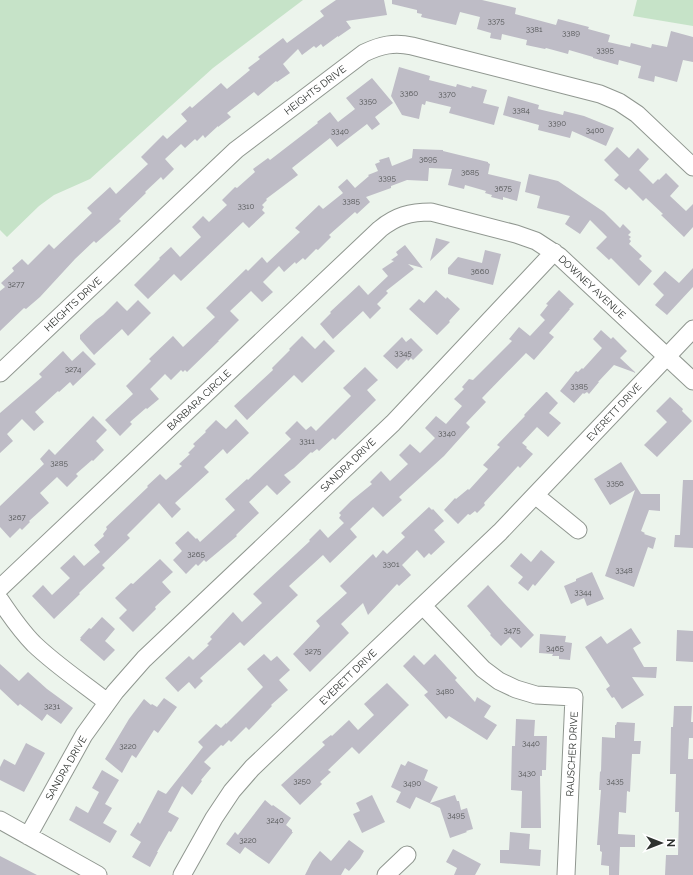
<svg xmlns="http://www.w3.org/2000/svg" width="693" height="875" font-family="Raleway,sans-serif">
<rect width="100%" height="100%" fill="#ecf4ec"/>
<!-- green -->
<path fill="#c6e3c8" d="M0,0H303L213,68L90,179L54,195L39,206L7,237L0,230Z
M637,0H693V26L633,16Z"/>
<!-- building -->
<path fill="#bebcc6" d="M336,0H384L387,15L346,21L351,28L338,37V36L323,47L321,44L316,48L314,46L302,55L298,49L283,64L290,73L277,82L276,81L258,96L254,92L227,113L231,117L218,127V126L205,138L203,135L197,141L195,139L185,148L181,144L165,159L174,169L163,180L161,177L145,192L146,193L119,219L121,221L96,243L94,241L75,259L40,297L26,309L24,308L0,331V291L5,287L1,283L14,271L12,268L22,259L28,265L49,244L54,249L92,213L87,208L110,187L116,194L148,164L141,157L163,135L167,139L187,121L181,114L190,106L192,108L221,83L227,89L250,70L248,68L260,59L258,57L283,38L287,43L324,16L320,11Z
M392,0H482L516,8L515,14L556,25L558,19L589,27L588,29L610,35L608,42L630,47L631,43L651,48L652,44L667,47L671,31L693,37V62L683,60L677,82L655,76L654,82L638,78L641,66L619,60L618,65L593,58V57L569,50L568,54L546,48L545,49L526,45L527,40L502,34L501,40L490,38L491,33L477,29L480,17L460,12L456,25L421,17L422,14L417,13V10L392,4Z
M399,67L430,76L429,80L456,87L457,84L471,88L472,86L487,90L483,103L499,107L494,125L449,113L451,107L426,101L425,105L422,104L419,119L402,115L391,96Z
M372,78L393,103L375,117L380,124L372,130L367,124L337,147L330,138L292,168L298,175L266,199L267,200L262,205L264,207L262,210L265,213L249,228L243,222L181,281L174,274L148,299L134,285L160,259L159,258L171,247L180,257L201,237L192,227L203,216L209,222L227,205L222,200L235,187L237,188L255,172L253,169L268,158L270,160L318,123L317,122L330,112L338,122L355,109L346,98Z
M508,96L539,105L538,109L563,115L564,111L584,116L614,128L606,146L572,131L570,138L538,130L539,125L503,115Z
M617,147L629,158L638,148L649,159L639,170L653,184L658,179L659,180L666,173L679,186L670,196L686,211L693,204V227L684,237L661,215L663,214L646,198L643,201L629,187L626,190L614,180L619,175L604,160Z
M413,149L443,150V151L488,162V163L490,164L488,174L521,182L517,201L503,197V200L491,197L492,195L485,193L486,191L465,185L464,189L448,185L452,169L429,168L428,181L407,180L391,186V188L366,197L370,202L357,214L355,212L329,235L331,237L318,250L316,249L305,260L303,258L296,264L295,262L284,272L279,266L263,282L273,292L262,302L251,291L230,311L239,320L218,341H219L187,372L185,370L183,372L181,370L171,380L165,374L150,389L159,399L147,409L146,408L130,422L132,424L120,436L105,420L133,394L126,386L151,361L149,359L173,336L183,347L215,317L206,308L246,269L248,271L262,257L267,263L300,232L295,228L319,205L323,209L343,193L338,187L347,179L355,188L369,176L368,175L378,171L375,164L380,162L379,160L389,157L392,166L412,158Z
M529,174L558,181L604,212L620,228L623,224L631,232L628,235L631,237L629,239L631,241L629,244L642,256L639,259L652,271L639,286L611,258L609,260L596,248L607,237L590,220L580,234L565,224L570,216L537,208L540,196L525,192Z
M436,238L450,242L430,261Z
M405,245L423,268L408,264L414,269L386,291L388,293L377,304L381,308L370,319L363,311L333,339L320,324L331,313L330,312L359,285L368,295L388,276L382,269L394,261L391,260L398,255L396,252Z
M485,250L501,254L493,285L448,274V268L458,257L482,263Z
M693,268V287L667,315L655,305L664,295L653,284L665,271L679,283Z
M436,290L446,299L447,297L460,309L449,321L450,322L437,335L409,309L419,299L424,303Z
M559,290L574,304L569,309H570L549,333L554,337L534,360L526,353L482,398L486,402L466,423L470,427L444,456L399,497L402,500L383,517L373,507L350,529L357,537L330,563L323,555L289,586L298,595L244,646L240,642L200,678L203,681L195,689L189,682L178,692L165,678L189,656L193,660L209,645L207,644L212,639L210,637L233,612L242,622L262,603L253,594L310,541L309,540L320,529L328,538L344,523L339,518L341,515L339,513L351,501L372,484L370,482L381,471L390,481L408,464L399,455L410,444L420,453L435,438L425,428L436,416L446,424L462,406L454,399L464,389L462,387L469,379L473,380L512,341L509,339L519,327L530,336L545,320L540,315L548,305L546,304Z
M138,300L151,313L128,336L122,329L94,355L80,339V335L96,320L103,315L117,301L127,311Z
M601,330L611,339L613,337L627,351L620,358L636,373L614,365L598,382H599L589,394L587,392L584,394L583,393L574,403L560,391L576,371L578,372L582,368L583,369L602,348L593,339Z
M302,336L315,349L324,340L335,351L302,383L294,375L247,420L234,406L273,370L272,368L290,350L289,349Z
M402,337L406,342L411,338L423,350L413,360L411,358L408,361L407,359L397,369L383,356Z
M63,351L72,361L83,351L96,364L73,386L70,382L59,392L58,391L35,412L44,422L34,431L22,419L7,434L13,441L0,453V413L42,377L39,374Z
M365,367L378,380L367,390L376,400L335,440L333,438L319,451L317,449L312,453L311,452L294,468L284,475L291,482L277,495L267,485L249,502L259,513L236,535L237,536L218,552L206,562L204,560L198,566L196,564L186,574L173,560L182,551L175,543L188,531L196,539L197,538L200,542L235,510L225,499L247,479L248,480L291,439L285,433L297,421L306,430L311,426L316,431L351,396L343,388Z
M546,392H547L558,403L549,413L561,423L548,437L537,427L522,443L527,447L526,448L533,454L520,468L518,466L484,503L485,505L477,513L475,511L470,515L468,514L458,524L444,510L455,498L456,499L468,489L469,490L488,469L483,465L500,447L497,445L525,416L524,415Z
M670,397L683,409L682,411L692,421L657,457L644,445L667,422L656,411Z
M93,416L107,430L96,441L104,450L93,461L92,460L76,474L78,476L67,487L57,477L40,493L49,503L29,521L30,522L22,530L20,528L10,538L0,527V506L44,464L40,459L49,449L55,455Z
M236,419L249,433L227,454L223,449L204,467L209,472L175,503L181,509L172,518L159,503L127,535L130,538L102,565L105,568L79,593L80,594L54,619L32,596L43,585L52,595L70,578L60,568L74,555L84,566L100,552L94,545L104,536L103,534L107,529L106,527L148,487L147,486L160,474L166,480L182,466L179,464L190,454L188,453L195,446L193,444L206,432L205,431L216,420L226,429Z
M621,462L641,494H660V511L649,510L641,531L645,533L644,534L656,538L653,549L648,547L634,587L605,576L635,490L610,505L594,479Z
M683,480H693V548L674,547L675,535H680Z
M429,507L432,510L433,509L444,521L434,530L445,542L431,555L429,553L424,558L417,550L402,565L411,575L399,586L397,584L368,615L363,603L341,624L349,633L310,672L293,654L320,626L316,621L347,593L340,586L373,554L376,558L383,550L387,554L405,537L401,533Z
M541,550L555,562L535,586L533,584L528,591L518,583L523,577L510,566L521,553L531,562Z
M160,559L173,572L162,582L171,592L155,607L156,609L133,632L119,618L127,610L115,598L131,583L133,584Z
M592,572L604,599L587,606L584,598L571,604L564,586L576,581V579Z
M488,585L503,602L534,635L521,648L510,637L501,646L490,635L491,634L467,606Z
M102,617L115,629L105,641L115,650L104,661L80,640L81,638H80L89,628L91,629Z
M631,628L641,643L633,648L644,667H657L656,678L632,677L644,695L622,709L614,697L612,698L606,689L610,686L585,647L601,636L607,644Z
M677,630L693,631V662L676,661Z
M540,634L566,636L565,642L572,643L570,660L559,659V656H552L553,654L539,653Z
M264,654L271,661L277,656L290,670L279,680L288,690L271,705L272,706L249,730L246,727L231,742L229,740L223,746L221,745L204,762L211,768L201,780L202,781L192,795L182,786L168,812L179,818L171,832L169,831L157,852H158L150,867L132,857L141,842L130,835L138,822L140,824L158,790L166,794L203,747L198,742L216,724L221,728L226,723V724L263,687L247,669Z
M435,654L457,678L455,680L475,702L477,697L491,706L484,717L497,725L487,740L449,716L446,719L424,695L428,692L403,666L414,655L424,665Z
M0,664L19,681L28,672L47,689L73,708L61,724L47,714L42,721L20,704L18,706L0,689Z
M387,683L409,705L359,754L352,747L328,770L331,772L320,782L322,784L300,805L281,785L325,745L322,742L331,735L332,736L349,720L358,730L374,715L364,704Z
M164,698L177,707L158,733L154,730L136,758L132,755L122,773L105,759L129,719L144,699L151,705L152,704L157,707Z
M674,706H692L691,722H693V738H689L688,759H693V875H665L666,855H678L679,812H675L676,774H670L671,727H673Z
M516,719L535,720L534,736H547L546,770H542V776H540L541,828H521L522,791L511,790L512,746H515Z
M617,722L635,723L634,741H641L640,754H632L630,792L627,791L626,813L619,812L618,834L635,835V847H620L619,875H609V866L601,865L602,852L600,851V845H597L601,790H599L600,771L601,772L602,737L615,738V725H616Z
M26,743L45,753L24,792L0,780V767L4,759L15,765Z
M408,761L428,770L424,780L438,787L430,803L455,795L457,801H459L461,810L467,808L473,829L466,831L467,832L450,838L440,808L416,797L410,809L396,802L401,792L391,787L401,764L405,766Z
M102,770L119,780L105,804L112,808L103,823L117,831L110,843L69,820L76,806L88,813L99,792L92,788Z
M372,795L385,822L362,833L353,814L360,811L356,803Z
M265,800L272,806L273,805L291,818L286,825L292,830V832H293L269,864L245,847L240,854L226,844L235,832L238,835Z
M510,832L530,834L529,849L541,850L540,866L500,863V850H509Z
M349,840L364,851L360,858L349,871L345,868L341,875H305L312,861L320,851L331,861Z
M453,849L481,864L475,875H454L457,868L446,862Z
M0,856L37,875H0Z"/>
<g fill="none" stroke-linecap="round" stroke-linejoin="round">
<!-- minor casing -->
<g stroke="#909790" stroke-width="19">
<path id="minor" d="M0,373L236,150L364,53C381,45 394,42 412,46L600,94L619,102L637,114L693,167
M535,495L578,530
M0,588L380,229C396,216 410,212 431,212L516,234L536,241L559,256L693,381
M0,600C10,615 21,631 34,644C57,666 83,683 107,702
M423,606L483,669L499,681L516,689L536,695L574,697L566,875
M0,820L98,875
M28,836L84,735L115,692L144,659L393,423L554,252
M182,875L214,818L232,791L252,768L500,532L693,329
M386,875L407,855"/>
</g>
<!-- minor -->
<use href="#minor" stroke="#fff" stroke-width="17"/>
</g>
<g text-anchor="middle" dominant-baseline="central" stroke-width="3" stroke-linejoin="round" paint-order="stroke">
<!-- number labels -->
<g font-size="8" fill="#525455">
<text x="496" y="21">3375</text>
<text x="534" y="29">3381</text>
<text x="571" y="33">3389</text>
<text x="605" y="50">3395</text>
<text x="409" y="93">3360</text>
<text x="447" y="94">3370</text>
<text x="368" y="101">3350</text>
<text x="521" y="110">3384</text>
<text x="557" y="123">3390</text>
<text x="595" y="130">3400</text>
<text x="340" y="131">3340</text>
<text x="428" y="159">3695</text>
<text x="470" y="172">3685</text>
<text x="387" y="178">3395</text>
<text x="503" y="188">3675</text>
<text x="351" y="201">3385</text>
<text x="246" y="206">3310</text>
<text x="480" y="271">3660</text>
<text x="16" y="284">3277</text>
<text x="403" y="353">3345</text>
<text x="73" y="369">3274</text>
<text x="579" y="386">3385</text>
<text x="447" y="433">3340</text>
<text x="307" y="441">3311</text>
<text x="59" y="463">3285</text>
<text x="615" y="483">3356</text>
<text x="17" y="517">3267</text>
<text x="196" y="554">3265</text>
<text x="391" y="564">3301</text>
<text x="624" y="570">3348</text>
<text x="583" y="592">3344</text>
<text x="512" y="630">3475</text>
<text x="555" y="648">3465</text>
<text x="313" y="651">3275</text>
<text x="445" y="691">3480</text>
<text x="52" y="706">3231</text>
<text x="531" y="743">3440</text>
<text x="128" y="746">3220</text>
<text x="527" y="773">3430</text>
<text x="302" y="781">3250</text>
<text x="615" y="781">3435</text>
<text x="412" y="783">3490</text>
<text x="456" y="815">3495</text>
<text x="275" y="820">3240</text>
<text x="248" y="840">3220</text>
</g>
<!-- street labels -->
<g font-size="10" fill="#2e322f" stroke="#fff">
<text transform="translate(315 90) rotate(-37)">HEIGHTS DRIVE</text>
<text transform="translate(592 287) rotate(43)">DOWNEY AVENUE</text>
<text transform="translate(73 304) rotate(-43)">HEIGHTS DRIVE</text>
<text transform="translate(199 400) rotate(-43)">BARBARA CIRCLE</text>
<text transform="translate(614 412) rotate(-47)">EVERETT DRIVE</text>
<text transform="translate(348 465) rotate(-44)">SANDRA DRIVE</text>
<text transform="translate(348 677) rotate(-44)">EVERETT DRIVE</text>
<text transform="translate(572 754) rotate(-87)">RAUSCHER DRIVE</text>
<text transform="translate(66 768) rotate(-60)">SANDRA DRIVE</text>
</g>
</g>
<!-- north arrow -->
<g transform="translate(661 843) rotate(90)" stroke="#ffffff" stroke-width="3" paint-order="stroke">
<path d="M0-3L7 15L0 10L-7 15Z" fill="#2e322f"/>
<text y="-6" font-size="11" font-weight="bold" text-anchor="middle" fill="#2e322f">N</text>
</g>
</svg>
